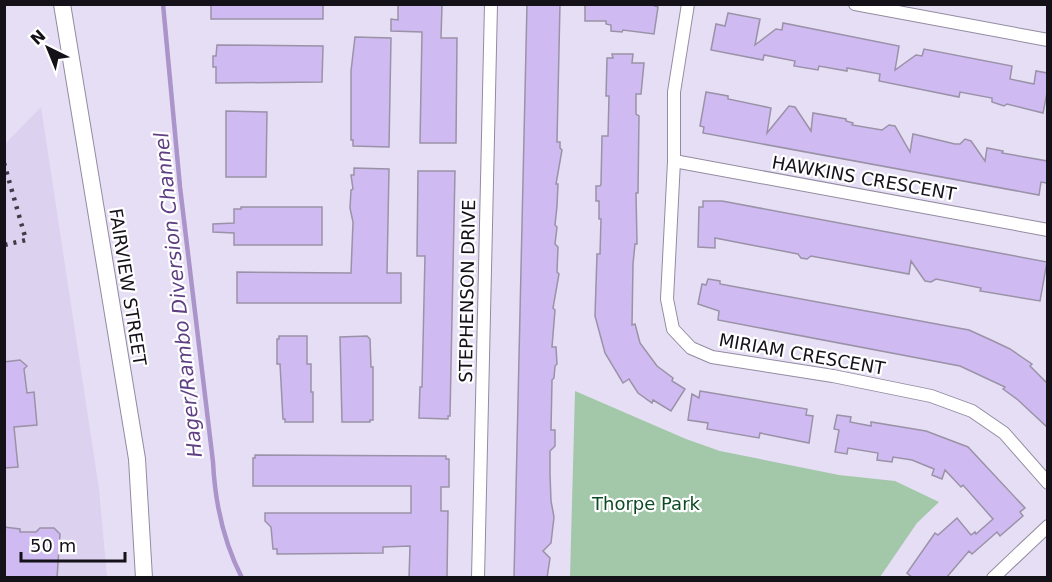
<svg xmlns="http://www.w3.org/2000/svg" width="1052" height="582" font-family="'DejaVu Sans',sans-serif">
<rect width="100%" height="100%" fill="#e6def5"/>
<!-- built -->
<path fill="#dcd1ef" d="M41,107L99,489L107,577L5,578V144Z"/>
<!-- green -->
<path fill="#a3c8a9" d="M575,391L686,439L720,451L839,475L895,481L939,502L917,523L880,577H570Z"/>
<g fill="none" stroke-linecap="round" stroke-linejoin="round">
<!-- stream -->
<path stroke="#aa94ca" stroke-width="4.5" d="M163,4L180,187L213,462C215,503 223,541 242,578"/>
</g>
<!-- building -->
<path fill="#d0baf2" stroke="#9a92a7" stroke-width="1.5" d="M211,4H323V19H211Z
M398,4L442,5L441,38H457L456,143H420L422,32L391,31V19L398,20Z
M527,4H560L557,142H560V148L562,150L556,184H558L557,206L555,225L557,227L555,244L558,247L557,272L559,274L553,308L555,310L552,347H556L557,364L555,366L554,378L552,380L551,430H555V446L550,451V474L551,501L554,517L551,543L543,551L550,558L547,578H514Z
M585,4H649L658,7L654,34L623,30L622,32L611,31V25L606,24V21H585Z
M728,13L760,19L755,45L776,29L782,30L783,23L899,46L895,70L916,55L922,56L924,49L1012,66L1010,79L1034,84L1036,71L1047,73V93L1043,113L1007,104L1004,106L992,102V98L960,92L959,97L879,81L880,74L847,68V71L819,66L818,70L794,66L795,61L764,55L763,60L711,50L716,24L725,26Z
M355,37L391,38L389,147L353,146V140H351V71Z
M217,45L323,46L322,82L216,83V67H213V56H216Z
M612,54H633L632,63H644L641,94H636V114L639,116L638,193H636L637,244H635L633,264L632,325L635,324L640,343L657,366L673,378L672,381L685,389L671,411L653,400L652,403L638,393L629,379L623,383L605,353L595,316L597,254H600L601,219H599V201H596V186H600L601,184L602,136H608L609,96H606L607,58H613Z
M706,92L728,96V99L771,108L767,133L789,106L795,107L811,131L813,113L846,119V121L853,123L852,125L882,130L889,125L895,126L910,152L913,134L955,144H960L965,139L971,141L985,161L987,148L1003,151L1002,153L1047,161V183L1041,182L1039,195L703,133L704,127L700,126Z
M226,111L267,112L266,177H226Z
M354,168L389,169L387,273H401V303H237V272L351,273L353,222L350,208L351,190L353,189L351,175H354Z
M418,171H455L450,416H448V419L419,418L420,387H422L425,256H417Z
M703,201H722L1047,262L1040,301L980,291L981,288L936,279L931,282L925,281L911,261L909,274L811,256L807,259L801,258L798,254L715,238V248L698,247L699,207H703Z
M241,207H322V245H234V233L213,232V224L234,223V209H241Z
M708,279L720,281V284L969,330L991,340L1010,349L1032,364L1030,366L1047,383V427L1018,400L1003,389L1005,387L960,366L718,320L719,311L698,304L702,284L706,285Z
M279,336H307V364H311V392H313V422H285V419H283L280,364H277V339H279Z
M367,336L370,339L371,367H373V420H370V422H342L340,337Z
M20,360L27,366L24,369L27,393L34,392L37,425L14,427L18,467L4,468V362Z
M700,391L807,409L806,415L813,416L809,443L760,433L759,438L707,429L708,423L688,420L692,394L699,398Z
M837,415L851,417L850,422L871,426V422L926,431L968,447L1025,508L1020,512L1023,516L1000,536L997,532L972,554L969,551L946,578H913L907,573L935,533L938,535L957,518L971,535L975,532L976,534L993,519L963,485L961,487L945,470L942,479L932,475L934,469L912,460L893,457L892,462L877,460L878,453L848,448L847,454L835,452L839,430L834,429Z
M255,455L446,456V459H449V487H441V511H448L447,578H409L410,546L383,547V553L277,554V549H273L271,527L265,521V513H411V486H253V458H255Z
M4,527L20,529V532H36L40,528H54L60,534L57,578H4Z"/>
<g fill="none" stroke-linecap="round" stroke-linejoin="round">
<!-- minor casing -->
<g stroke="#938ba0" stroke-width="14">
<path id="minor" d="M688,4L674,92V161L667,299L673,329L691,348L712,357L833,376L931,396L972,411L1004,433L1048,483
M855,4L1048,40
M674,161L1048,230
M478,578L491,4
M993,578L1048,526"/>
</g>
<!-- secondary casing -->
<g stroke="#938ba0" stroke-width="18">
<path id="secondary" d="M62,4L137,459L144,578"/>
</g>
<!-- minor -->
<use href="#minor" stroke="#fff" stroke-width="12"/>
<!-- secondary -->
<use href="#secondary" stroke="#fff" stroke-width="16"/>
<!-- rail -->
<path stroke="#403c47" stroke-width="4.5" stroke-dasharray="3 6" stroke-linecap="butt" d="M4,163L26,240L4,245"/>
</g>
<g text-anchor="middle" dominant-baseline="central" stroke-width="4.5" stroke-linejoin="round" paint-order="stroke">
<!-- street labels -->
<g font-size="18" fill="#141119" stroke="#fff">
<text transform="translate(864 178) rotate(10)">HAWKINS CRESCENT</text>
<text transform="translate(128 287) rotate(81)">FAIRVIEW STREET</text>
<text transform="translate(467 291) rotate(-89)">STEPHENSON DRIVE</text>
<text transform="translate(802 354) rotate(10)">MIRIAM CRESCENT</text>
</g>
<!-- park labels -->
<g font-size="18" fill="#0d4922" stroke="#fff">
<text x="646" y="503">Thorpe Park</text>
</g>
<!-- water labels -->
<g font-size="20" font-style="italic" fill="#5e3f83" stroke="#fff">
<text transform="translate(178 295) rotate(-96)">Hager/Rambo Diversion Channel</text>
</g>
</g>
<!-- border -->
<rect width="1052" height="582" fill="none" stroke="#141119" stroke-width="12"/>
<!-- north arrow -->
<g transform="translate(48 48) rotate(317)" stroke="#ffffff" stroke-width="4.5" paint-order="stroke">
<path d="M0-4.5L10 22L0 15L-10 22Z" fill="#141119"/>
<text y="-9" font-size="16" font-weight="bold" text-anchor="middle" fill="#141119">N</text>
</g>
<!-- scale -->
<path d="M21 552v9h104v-9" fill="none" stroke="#141119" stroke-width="3"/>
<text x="30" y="552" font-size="18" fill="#141119" stroke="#ffffff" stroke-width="4.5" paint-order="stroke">50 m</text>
</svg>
